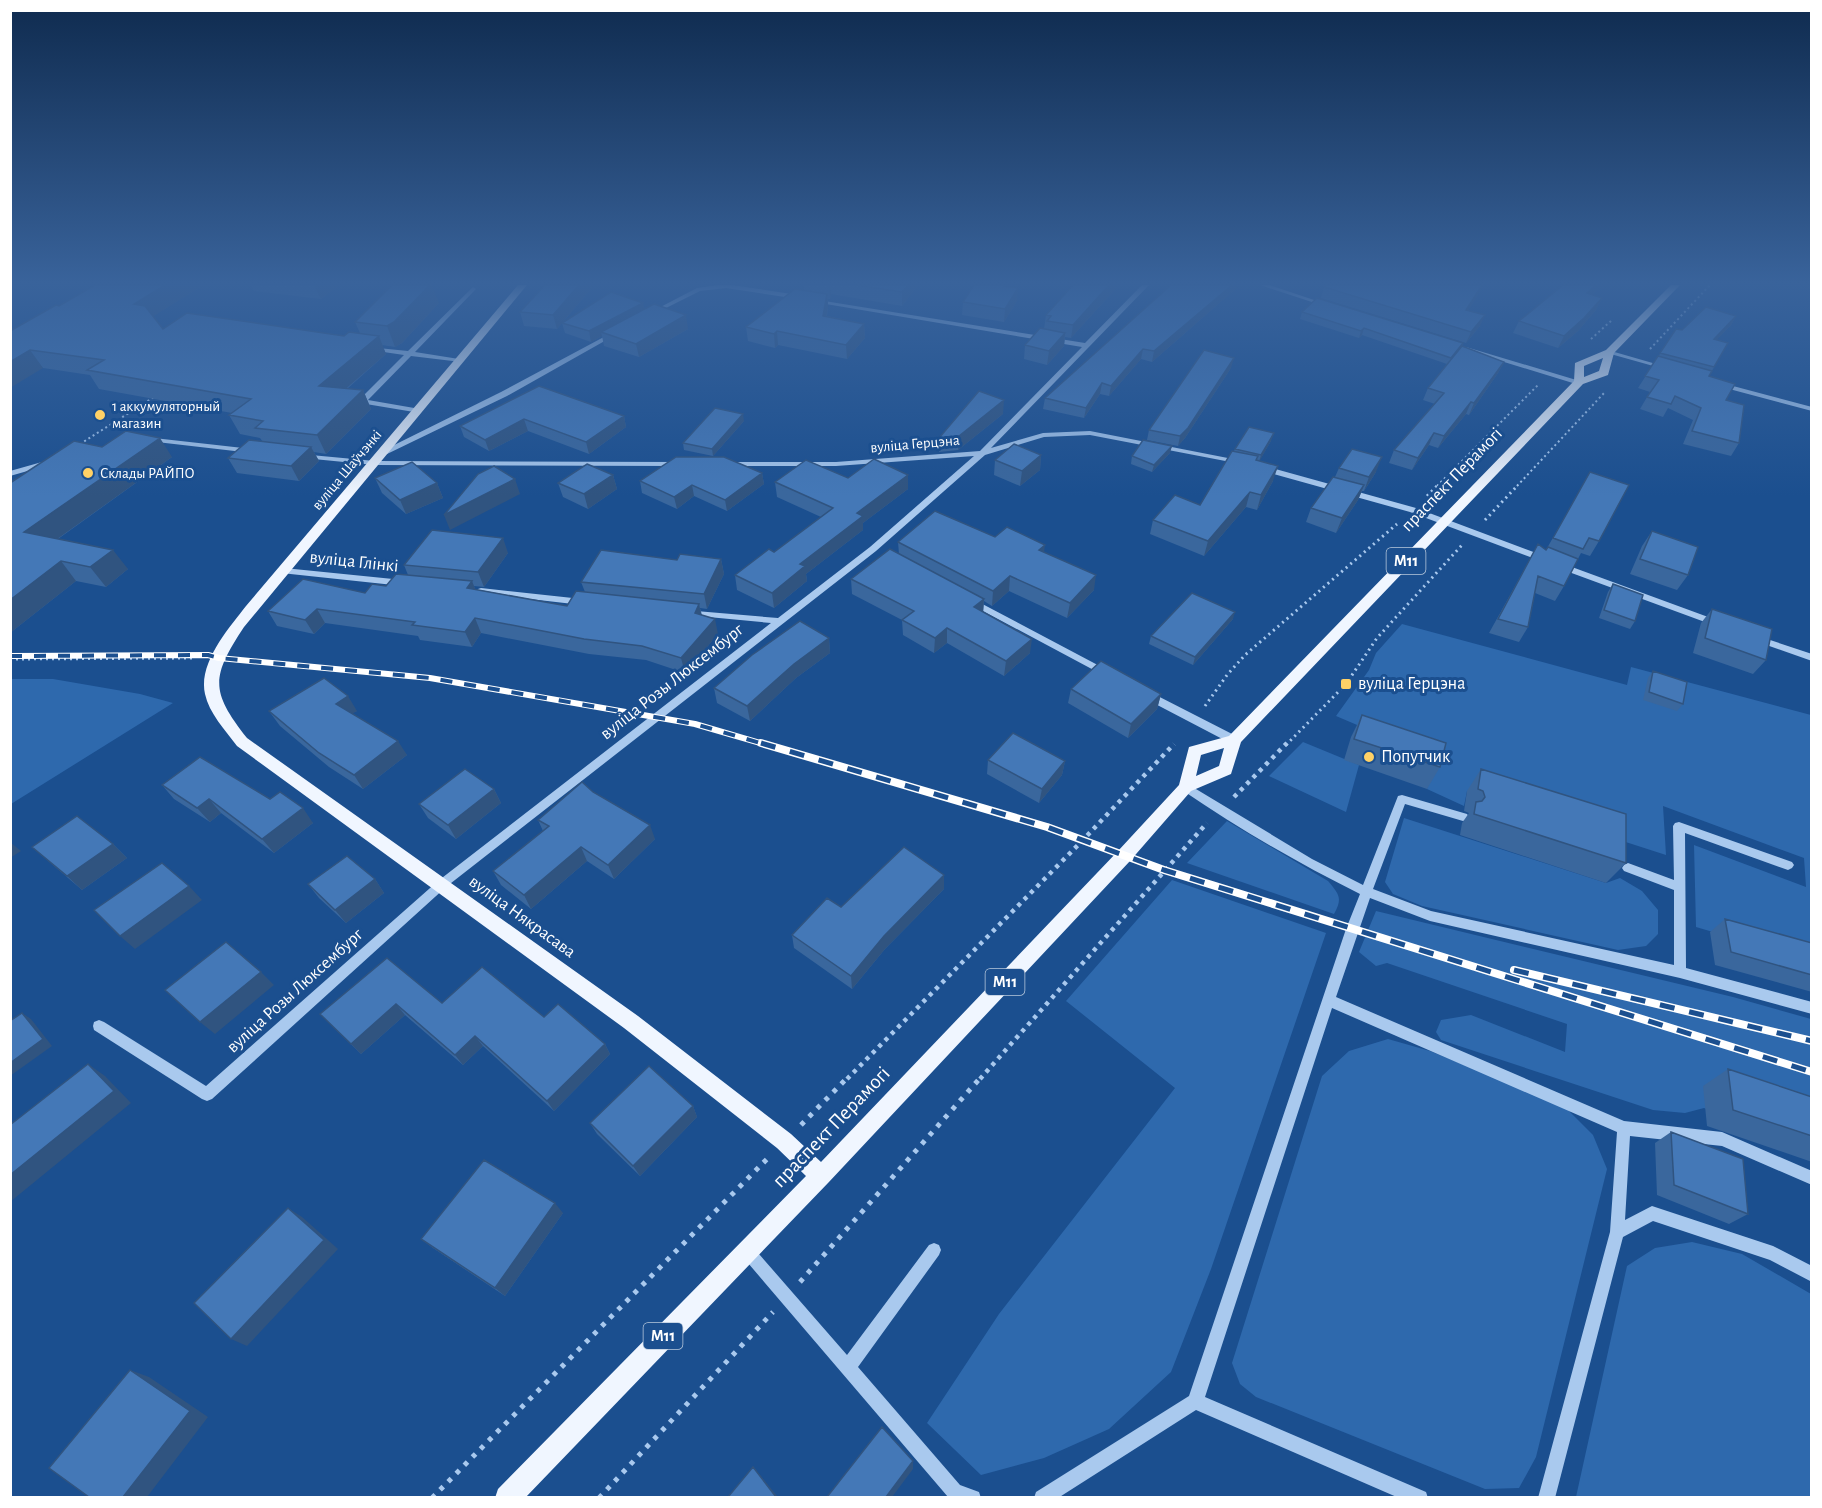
<svg xmlns="http://www.w3.org/2000/svg" width="1822" height="1508" font-family="'Alegreya Sans',sans-serif">
<rect width="100%" height="100%" fill="#1b4f8f"/>
<!-- green -->
<path fill="#2e69ad" d="M1402,624L1627,685L1631,667L1811,715V961L1696,927L1694,845L1806,887L1804,858L1663,806L1666,855L1467,791L1464,806L1427,789L1432,765L1383,736L1336,716L1369,670L1376,653Z
M11,679H53L140,694L173,703L11,804Z
M1303,742L1359,765L1346,812L1269,776Z
M1404,818L1606,883L1620,878L1642,891L1658,910V934L1646,946L1618,950L1422,906L1393,894L1385,882Z
M1227,821L1328,881C1339,894 1343,898 1334,914L1187,863Z
M1172,880L1326,933L1211,1269L1171,1372L1109,1429L1044,1458L981,1475L927,1423L999,1314L1175,1088L1066,1001Z
M1376,911L1733,997L1811,1019V1148L1704,1108L1685,1113L1653,1110L1441,1040L1436,1032L1441,1020L1471,1015L1565,1052L1567,1024L1387,963L1376,966L1359,952Z
M1388,1039L1430,1051L1564,1106L1593,1135L1607,1169L1536,1457L1519,1488L1485,1489L1256,1397L1240,1384L1232,1363L1322,1076L1349,1051Z
M1692,1242L1742,1254L1811,1294V1497H1576L1627,1266L1655,1248Z"/>
<g fill="none" stroke-linecap="round" stroke-linejoin="round">
<!-- path-far3 -->
<path stroke="#a9c9ee" stroke-width="2" stroke-dasharray="2 3" stroke-linecap="butt" d="M1591,339L1612,320
M1650,349L1710,285
M80,444L154,397
M1437,486L1538,385
M1517,486L1605,392"/>
<!-- path-far2 -->
<path stroke="#a9c9ee" stroke-width="3" stroke-dasharray="2 4" stroke-linecap="butt" d="M1427,496L1438,485
M1485,520L1518,485
M10,659L196,658
M1205,706L1227,675L1245,655L1397,524
M1286,745L1346,684L1377,638L1462,545"/>
<!-- path-far1 -->
<path stroke="#a9c9ee" stroke-width="4.5" stroke-dasharray="4 5" stroke-linecap="butt" d="M1234,797L1287,743
M847,1079L1082,841L1174,744
M980,1079L1207,823"/>
<!-- path -->
<path stroke="#a9c9ee" stroke-width="5" stroke-dasharray="4.5 7" stroke-linecap="butt" d="M801,1125L848,1077
M800,1282L981,1077
M432,1498L768,1158
M599,1498L773,1312"/>
<!-- minor -->
<path fill="#a9c9ee" fill-rule="evenodd" d="M718,285H732L798,295L801,297L798,299L726,288L700,291L652,315L647,314L697,288Z
M1142,285H1149L991,448L1043,433L1090,431L1238,460L1242,462L1241,464L1090,435L1044,437L985,455L876,551L446,887L212,1099L207,1101L202,1099L94,1030L93,1026L94,1022L99,1020L104,1022L206,1086L438,881L771,623L687,615L682,612L684,610L778,618L870,547L974,456L836,466H729L725,464L726,462H836L980,451L1082,347L814,302L811,300L812,299L1085,343Z
M1260,285H1269L1329,305L1324,306Z
M473,287L476,289L475,290L415,352L459,359L461,360V362L411,356L368,400L420,409V413L360,403V399L404,355L370,350L367,348L368,347L408,351Z
M615,331L617,332V334L507,396L387,454H384L380,452L501,392Z
M1462,347H1466L1583,382L1576,384L1462,349Z
M1607,351H1611L1670,368L1664,369L1607,353Z
M1718,382L1812,407V411L1718,386Z
M145,437L252,449L256,451L252,453L148,441L144,439Z
M300,454L375,461L680,462L684,464L680,466L375,465L303,458H300Z
M49,460H52V464L10,476V471Z
M1259,466H1265L1416,508L1547,557L1548,559L1547,561H1541L1410,512L1259,470Z
M1561,563L1719,621L1721,623L1716,626L1713,625L1558,568V564Z
M284,568L403,580L407,583L403,586L281,573V569Z
M481,588L582,599L587,602L582,605L478,593L476,591L478,589Z
M971,598L1109,671L1111,673L1109,675H1103L968,603L966,601L968,599Z
M1758,636L1812,654V661L1755,641L1753,639Z
M1146,690L1238,737L1239,740L1234,744L1230,743L1142,697L1141,694L1142,691Z
M1186,783L1312,859L1363,885L1398,796L1402,795L1467,814L1469,817L1467,820L1463,821L1405,804L1373,889L1431,911L1674,965V890L1624,871L1622,868L1624,865L1628,863L1674,880L1673,826L1675,823L1679,822L1792,862L1794,865L1792,868L1788,870L1685,833L1686,968L1812,1002V1014L1680,978L1430,921L1370,898L1336,997L1624,1121L1722,1132L1812,1171V1185L1722,1146L1630,1136L1625,1220L1652,1206L1773,1246L1812,1266V1282L1770,1260L1653,1221L1623,1237L1555,1498H1538L1610,1232L1617,1132L1332,1008L1205,1397L1426,1492L1428,1498H1399L1196,1410L1058,1498H1034L1036,1492L1189,1396L1346,929L1360,894C1298,863 1239,829 1182,790L1181,787L1182,784Z
M934,1243L939,1245L941,1250L939,1255L858,1367L960,1485L979,1492L981,1498L948,1497L742,1256L740,1251L742,1246L747,1244L752,1246L847,1355L929,1245Z"/>
<!-- major -->
<path fill="#f0f6ff" fill-rule="evenodd" d="M518,285H527L244,627C211,677 210,691 247,738L638,1016L791,1134L821,1162L1118,851L1179,785L1189,747L1229,736L1574,381L1575,363L1606,350L1671,285H1680L1614,353L1608,375L1583,384L1241,742L1231,774L1191,791L1130,861L828,1183L525,1498H495L498,1489L806,1176L777,1148L624,1028L237,746C225,730 209,713 205,694C198,663 229,628 246,606ZM1603,358L1599,371L1584,377V366ZM1224,748L1219,766L1196,776L1201,755Z"/>
<!-- rail-far1 casing -->
<g stroke="#fff" stroke-width="6">
<path id="rail-far1" d="M10,656L208,655L219,658L430,678L695,724L767,745"/>
</g>
<!-- rail casing -->
<g stroke="#fff" stroke-width="8">
<path id="rail" d="M761,743L1047,827L1164,870L1812,1072
M1514,970L1812,1041"/>
</g>
<!-- rail-far1 -->
<use href="#rail-far1" stroke="#1b4f8f" stroke-width="4" stroke-dasharray="12" stroke-linecap="butt"/>
<!-- rail -->
<use href="#rail" stroke="#1b4f8f" stroke-width="5" stroke-dasharray="15" stroke-linecap="butt"/>
</g>
<!-- wall -->
<path fill="#3a679d" d="M95,285H210L208,286H202L153,316L163,329L344,336L360,333L355,322L439,303L402,343L395,347L382,345L386,354L347,389L363,390L371,409L326,454L314,452L319,461L299,481L237,473L228,458L263,442L260,438L240,434L229,415L232,413L99,389L90,375L43,368L10,331L59,306Z
M251,285H340L321,299L254,291Z
M545,285H594L563,322L644,309L688,329L639,357L604,346L602,336L591,342L565,333L562,323L557,329L524,326L520,312Z
M804,285H918L902,306L831,294L830,299H828V307L827,316L864,324L865,338L847,359L778,345L775,348L748,341L746,327L804,290Z
M974,285H1013L1012,287L1017,301L1004,322L962,315L963,302Z
M1073,285H1119L1071,338L1065,337L1064,346L1047,365L1024,359L1025,345L1044,329L1046,315Z
M1171,285H1240L1152,362L1141,359L1109,396L1100,394L1084,418L1043,409L1045,398Z
M1563,285H1603L1592,295L1602,298L1596,310L1578,331L1558,348L1513,333L1519,321Z
M1324,287L1468,310L1480,326L1466,343L1321,298Z
M1302,312L1463,343L1462,346L1504,362L1498,373L1469,415L1466,414L1438,448L1429,445L1412,470L1389,463L1394,450L1435,404L1423,400L1428,388L1447,364L1362,335L1359,338L1300,319Z
M1736,316L1731,325L1716,340L1728,343L1709,376L1726,400L1739,443L1731,456L1683,444L1693,420L1668,408L1663,417L1640,409L1650,392L1638,388L1676,329L1682,330Z
M1231,368L1185,438L1178,446L1147,440L1149,430Z
M539,386L624,416L626,427L589,454L528,431L489,451L464,437L460,426Z
M1003,414L958,450L939,452V438Z
M744,421L713,456L684,450L683,443Z
M1271,441L1259,461L1273,481L1257,510L1246,507L1204,556L1150,534L1153,520L1200,505L1235,449Z
M102,447L172,457L58,539L128,569L106,587L76,581L10,633Z
M1170,453L1152,472L1131,464L1132,456Z
M1041,455L1040,470L1020,486L994,475L995,460Z
M1339,468L1376,472L1364,491H1362L1358,500L1336,533L1306,522L1311,508L1335,477Z
M1590,472L1599,541L1590,556L1581,553L1564,586L1555,601L1535,593L1528,627L1519,642L1489,633L1530,559L1546,550Z
M762,473L764,484L727,511L694,496L677,509L642,493L640,481Z
M613,475L617,489L588,509L563,497L558,483Z
M375,478L437,483L443,498L406,514L382,493Z
M848,478L908,489L863,523V530L806,574L807,581L774,608L737,590L735,575L774,552L821,517L777,497L775,482Z
M1652,531L1688,575L1677,590L1630,574L1642,546Z
M995,537L1044,552L1094,590L1067,618L1009,591L992,606L984,601L983,612L1030,653L1004,676L947,643L934,653L903,635L902,620L852,594L851,579L899,554L898,542Z
M508,553L484,587L474,586L475,589L567,606L585,592L581,582L677,560L721,559L724,574L707,609L700,608L702,615L718,634L685,673L646,660L589,654L481,633L472,647L420,640L418,636L325,623L314,634L277,626L268,611L365,593L386,586L408,575L404,565Z
M1613,584L1635,621L1630,629L1599,618L1608,592Z
M1712,609L1766,660L1753,674L1693,653L1701,623Z
M1233,619L1193,665L1149,644L1151,636Z
M829,638L830,653L796,678L750,721L717,703L714,688Z
M1653,671L1683,704L1677,711L1643,700L1648,678Z
M1071,689L1161,694L1157,709L1128,738L1068,703Z
M269,711H357L352,713L407,755L363,789L329,767L280,726Z
M1362,715L1440,767L1427,789L1344,760L1351,737Z
M988,760L1065,761L1062,775L1039,803L987,774Z
M1481,769L1626,863L1606,883L1460,835L1462,823L1469,813L1464,811L1467,791Z
M162,785L270,799L313,823L274,853L221,813L210,822L174,799Z
M494,789L501,803L456,839L428,818L419,804Z
M593,792L655,839L614,879L587,861L531,909L501,885L493,871L543,831L538,820Z
M113,844L127,858L82,890L32,847Z
M375,879L384,893L346,923L319,898L308,884Z
M944,889L885,949L852,989L794,948L792,935L841,907Z
M1725,919L1812,943V992L1715,965L1710,932Z
M387,958L442,1003L544,1017L605,1044L610,1054L554,1111L483,1046L463,1065L405,1015L361,1054L320,1014Z
M1728,1069L1812,1097V1162L1707,1126L1703,1086Z
M693,1106L697,1117L640,1176L597,1134L590,1123Z
M1671,1132L1748,1214L1729,1224L1657,1195L1655,1143Z
M563,1213L505,1296L433,1248L421,1239Z"/>
<!-- shaded-wall -->
<path fill="#305480" d="M165,285L202,286L144,322L134,304Z
M314,285H340L321,299Z
M430,285H432L439,303L402,343L395,347L387,326Z
M579,285H594L557,329L553,315Z
M829,285H830L831,294L830,299Z
M908,285H918L902,306V292Z
M1109,285H1119L1071,338L1073,325Z
M1232,285H1240L1152,362L1154,351Z
M1482,285H1484L1462,321L1466,310Z
M1596,285H1603L1581,305L1587,293Z
M1018,288L1017,301L1004,322L1005,309Z
M827,294L828,307L824,329L823,316Z
M1602,298L1596,310L1578,331L1558,348L1564,336Z
M643,303L645,313L601,332L602,336L591,342L589,331Z
M686,315L688,329L639,357L636,344Z
M1485,315L1480,326L1466,343L1471,332Z
M1736,316L1731,325L1709,348L1714,339Z
M864,324L865,338L847,359L846,345Z
M1364,328L1362,335L1359,338L1361,331Z
M777,331L778,345L775,348L774,334Z
M1065,333L1064,346L1047,365L1049,351Z
M379,336L386,354L328,404L319,386Z
M1143,349L1141,359L1109,396L1111,386Z
M30,350L43,368L10,388V362Z
M1234,358L1231,368L1185,438L1178,446L1180,436Z
M1504,362L1498,373L1469,415L1474,403Z
M1102,383L1100,394L1084,418L1086,408Z
M363,390L371,409L326,454L317,435Z
M1004,400L1003,414L958,450L959,436Z
M1471,402L1466,414L1438,448L1444,436Z
M743,414L744,421L713,456L712,449Z
M624,416L626,427L589,454L586,442Z
M524,419L528,431L489,451L485,440Z
M1274,433L1271,441L1259,462L1261,455Z
M1434,433L1429,445L1412,470L1418,458Z
M160,438L172,457L39,552L24,532Z
M1172,446L1170,453L1152,472L1154,465Z
M311,447L319,461L299,481L291,466Z
M1041,455L1040,470L1020,486L1022,471Z
M1382,457L1376,472L1364,491L1369,477Z
M1278,466L1273,481L1257,510L1261,495Z
M762,473L764,484L727,511L725,500Z
M613,475L617,489L588,509L584,494Z
M908,475V489L863,523V530L806,574L807,581L774,608L772,593L800,564L857,513Z
M515,479L520,494L450,530L444,515Z
M437,483L443,498L406,514L400,500Z
M692,485L694,496L677,509L674,497Z
M1364,485L1358,500L1336,533L1342,518Z
M1250,492L1246,507L1204,556L1208,541Z
M503,538L508,553L484,587L478,572Z
M1045,545L1043,559L1039,550Z
M113,550L128,569L106,587L90,567Z
M721,559L724,574L707,609L704,594Z
M61,561L76,581L10,633V600Z
M1096,575L1094,590L1067,618L1070,603Z
M1010,576L1009,591L992,606L993,591Z
M472,581L478,596L467,588Z
M984,599L983,614L974,607Z
M699,604L702,618L695,613Z
M317,609L325,623L314,634L305,620Z
M1235,612L1233,619L1193,665L1195,657Z
M475,618L481,633L472,647L465,632Z
M715,619L718,634L685,673L681,658Z
M947,628V643L934,653L935,638Z
M829,638L830,653L796,678L750,721L747,706L794,664Z
M1032,639L1030,653L1004,676L1006,661Z
M1161,694L1157,709L1128,738L1131,724Z
M348,696L357,711L345,718L336,704Z
M398,741L407,755L363,789L354,775Z
M1065,761L1062,775L1039,803L1042,789Z
M494,789L501,803L456,839L448,825Z
M209,799L221,813L210,822L197,808Z
M303,808L313,823L274,853L262,839Z
M650,825L655,839L614,879L608,865Z
M10,842L21,851L10,858Z
M113,844L127,858L82,890L67,876Z
M581,847L587,861L531,909L524,895Z
M944,875V889L885,949L852,989L851,976L884,936Z
M375,879L384,893L346,923L335,910Z
M189,886L202,900L135,949L120,936Z
M261,972L274,985L215,1034L200,1022Z
M396,1004L405,1015L361,1054L351,1044Z
M22,1013L31,1019L52,1046L10,1076V1063Z
M475,1036L483,1046L463,1065L455,1055Z
M605,1044L610,1054L554,1111L547,1101Z
M88,1064L105,1076L131,1103L10,1202V1175Z
M693,1106L697,1117L640,1176L633,1166Z
M555,1203L563,1213L505,1296L495,1288Z
M288,1208L302,1217L338,1249L247,1346L231,1339Z
M130,1370L149,1377L208,1417L147,1497H123Z
M913,1461V1469L892,1497H886Z
M753,1467L760,1475L778,1497H776Z"/>
<!-- building -->
<path fill="#4478b7" stroke="#305480" stroke-width="1.5" d="M95,285H165L134,304L145,306L163,329L187,313L344,336L349,332L379,336L319,386L363,390L317,435L255,428L263,421L229,415L251,399L87,370L104,360L30,350L10,362V331L56,305L59,306Z
M392,285H430L394,322L387,326L355,322Z
M545,285H579L553,315L520,312Z
M856,285H908L902,292Z
M974,285H1004V286L1018,288L1005,309L963,302Z
M1073,285H1109L1073,325L1047,321L1051,316L1046,315Z
M1171,285H1232L1154,351L1143,349L1111,386L1102,383L1086,408L1045,398Z
M1327,285H1482L1466,310L1485,315L1471,332L1324,287Z
M1563,285H1596L1587,293L1602,298L1584,318L1564,336L1519,321Z
M795,289L827,294L823,316L864,324L846,345L777,331L774,334L746,327Z
M611,292L643,303L589,331L562,323Z
M1317,298L1463,343L1451,358L1364,328L1361,331L1302,312Z
M654,304L686,315L636,344L601,332Z
M1706,307L1736,316L1714,339L1728,343L1714,367L1660,353L1676,329L1682,330Z
M1040,328L1065,333L1049,351L1025,345Z
M1462,346L1504,362L1474,403L1471,402L1444,436L1434,433L1418,458L1394,450L1444,393L1428,388Z
M1204,350L1234,358L1188,428L1180,436L1149,430Z
M1658,356L1712,371L1709,376L1735,384L1726,400L1744,405L1739,443L1692,431L1701,408L1675,396L1671,404L1647,397L1659,380L1645,376Z
M539,386L624,416L586,442L524,419L485,440L460,426Z
M979,391L1004,400L959,436L939,438Z
M715,408L743,414L712,449L683,443Z
M1249,427L1274,433L1261,455L1235,449Z
M126,431L160,438L24,532L113,550L90,567L61,561L10,600V483L74,441L102,447Z
M249,440L311,447L291,466L228,458Z
M1143,440L1172,446L1154,465L1132,456Z
M1014,444L1041,455L1022,471L995,460Z
M1352,449L1382,457L1369,477L1339,468Z
M1232,451L1258,456L1256,460L1278,466L1261,495L1250,492L1208,541L1153,520L1175,495L1200,505Z
M676,457H724L762,473L725,500L692,485L674,497L640,481Z
M874,459L908,475L857,513L863,516L800,564L805,566L772,593L735,575L769,549L774,552L833,508L775,482L806,460L848,478Z
M412,462L437,483L400,500L375,478Z
M587,464L613,475L584,494L558,483Z
M494,466L515,479L444,515L478,474Z
M1590,472L1629,485L1599,541L1589,538L1583,549L1553,538Z
M1333,477L1364,485L1342,518L1311,508Z
M935,511L995,537L1007,527L1045,545L1039,550L1096,575L1070,603L1010,576L993,591L898,542Z
M432,530L503,538L478,572L404,565Z
M1652,531L1698,547L1688,575L1640,559Z
M1538,544L1546,550L1548,547L1578,559L1564,586L1538,576L1528,627L1498,619Z
M890,549L984,599L974,607L1032,639L1006,661L947,628L935,638L902,620L914,611L851,579Z
M601,550L677,560L680,554L721,559L704,594L581,582Z
M396,574L472,581L467,588L567,606L576,591L699,604L695,613L715,619L681,658L642,646L584,639L475,618L465,632L412,625L415,622L317,609L305,620L268,611L303,579L365,593L372,584L386,586Z
M1613,584L1643,595L1635,621L1604,610Z
M1192,593L1235,612L1195,657L1151,636Z
M1712,609L1772,629L1766,660L1705,638Z
M800,621L829,638L794,664L747,706L714,688L752,655Z
M1101,661L1161,694L1131,724L1071,689Z
M1653,671L1687,682L1683,704L1649,692Z
M324,678L348,696L336,704L398,741L354,775L319,753L269,711Z
M1362,715L1446,743L1440,767L1354,739Z
M1013,733L1065,761L1042,789L988,760Z
M200,757L270,799L280,792L303,808L262,839L209,799L197,808L162,785Z
M465,769L494,789L448,825L419,804Z
M1481,769L1626,814V863L1474,814L1476,802L1482,801L1485,797L1483,791L1478,789Z
M582,782L593,792L650,825L608,865L581,847L524,895L493,871L549,826L538,820Z
M77,816L113,844L67,876L32,847Z
M904,847L944,875L884,936L851,976L792,935L827,898L841,907Z
M347,856L375,879L335,910L308,884Z
M162,863L189,886L120,936L94,910Z
M1725,919L1812,943V975L1731,952Z
M226,942L261,972L200,1022L165,990Z
M387,958L442,1003L482,967L544,1017L558,1004L605,1044L547,1101L475,1036L455,1055L396,1004L351,1044L320,1014Z
M22,1013L43,1039L10,1063V1021Z
M88,1064L114,1091L10,1175V1125Z
M649,1066L693,1106L633,1166L590,1123Z
M1728,1069L1812,1097V1136L1733,1110Z
M1671,1132L1743,1159L1748,1214L1674,1185Z
M484,1160L555,1203L495,1288L421,1239Z
M288,1208L324,1240L231,1339L194,1303Z
M130,1370L190,1411L123,1497H89L49,1468Z
M882,1427L913,1461L886,1497H827Z
M753,1467L776,1497H728Z"/>
<!-- sky -->
<linearGradient id="sky" x2="0" y2="1"><stop stop-color="#0f2b4f"/><stop offset="0.57" stop-color="#39639b"/><stop offset="1" stop-color="#39639b" stop-opacity="0"/></linearGradient>
<rect width="1822" height="496" fill="url(#sky)"/>
<!-- markers -->
<g fill="#ffd166" stroke="#1b4f8f" stroke-width="2">
<circle cx="100" cy="415" r="6"/>
<circle cx="88" cy="473" r="6"/>
<rect x="1340" y="678" width="12" height="12" rx="3"/>
<circle cx="1369" cy="757" r="6"/>
</g>
<g text-anchor="middle" dominant-baseline="central" stroke-width="6" stroke-linejoin="round" paint-order="stroke">
<!-- far-poi labels -->
<g font-size="15" fill="#fff" stroke="#1b4f8f" text-anchor="start">
<text x="112" y="406">1 аккумуляторный<tspan x="112" dy="17">магазин</tspan></text>
<text x="100" y="473">Склады РАЙПО</text>
</g>
<!-- far-street labels -->
<g font-size="15" fill="#fff" stroke="#1b4f8f">
<text transform="translate(915 444) rotate(-5)">вуліца Герцэна</text>
<text transform="translate(347 470) rotate(-50)">вуліца Шаўчэнкі</text>
</g>
<!-- shield labels -->
<g fill="#1b4f8f" stroke="#bbcadd" stroke-width="1.5">
<rect x="1386.5" y="548" width="39" height="26" rx="4.5"/>
<rect x="985.5" y="969" width="39" height="26" rx="4.5"/>
<rect x="643.5" y="1323" width="39" height="26" rx="4.5"/>
</g>
<g font-size="16" font-weight="bold" fill="#fff">
<text x="1406" y="561">М11</text>
<text x="1005" y="982">М11</text>
<text x="663" y="1336">М11</text>
</g>
<!-- street labels -->
<g font-size="18" fill="#fff" stroke="#1b4f8f">
<text transform="translate(1452 480) rotate(-46)">праспект Перамогі</text>
<text transform="translate(354 562) rotate(6)">вуліца Глінкі</text>
<text transform="translate(672 682) rotate(-38)">вуліца Розы Люксембург</text>
<text transform="translate(522 917) rotate(36)">вуліца Някрасава</text>
<text transform="translate(295 991) rotate(-42)">вуліца Розы Люксембург</text>
</g>
<!-- poi labels -->
<g font-size="18" fill="#fff" stroke="#1b4f8f" text-anchor="start">
<text x="1358" y="684">вуліца Герцэна</text>
<text x="1381" y="757">Попутчик</text>
</g>
<!-- near-street labels -->
<g font-size="21" fill="#fff" stroke="#1b4f8f">
<text transform="translate(831 1127) rotate(-46)">праспект Перамогі</text>
</g>
</g>
<!-- border -->
<rect width="1822" height="1508" fill="none" stroke="#ffffff" stroke-width="24"/>
</svg>
